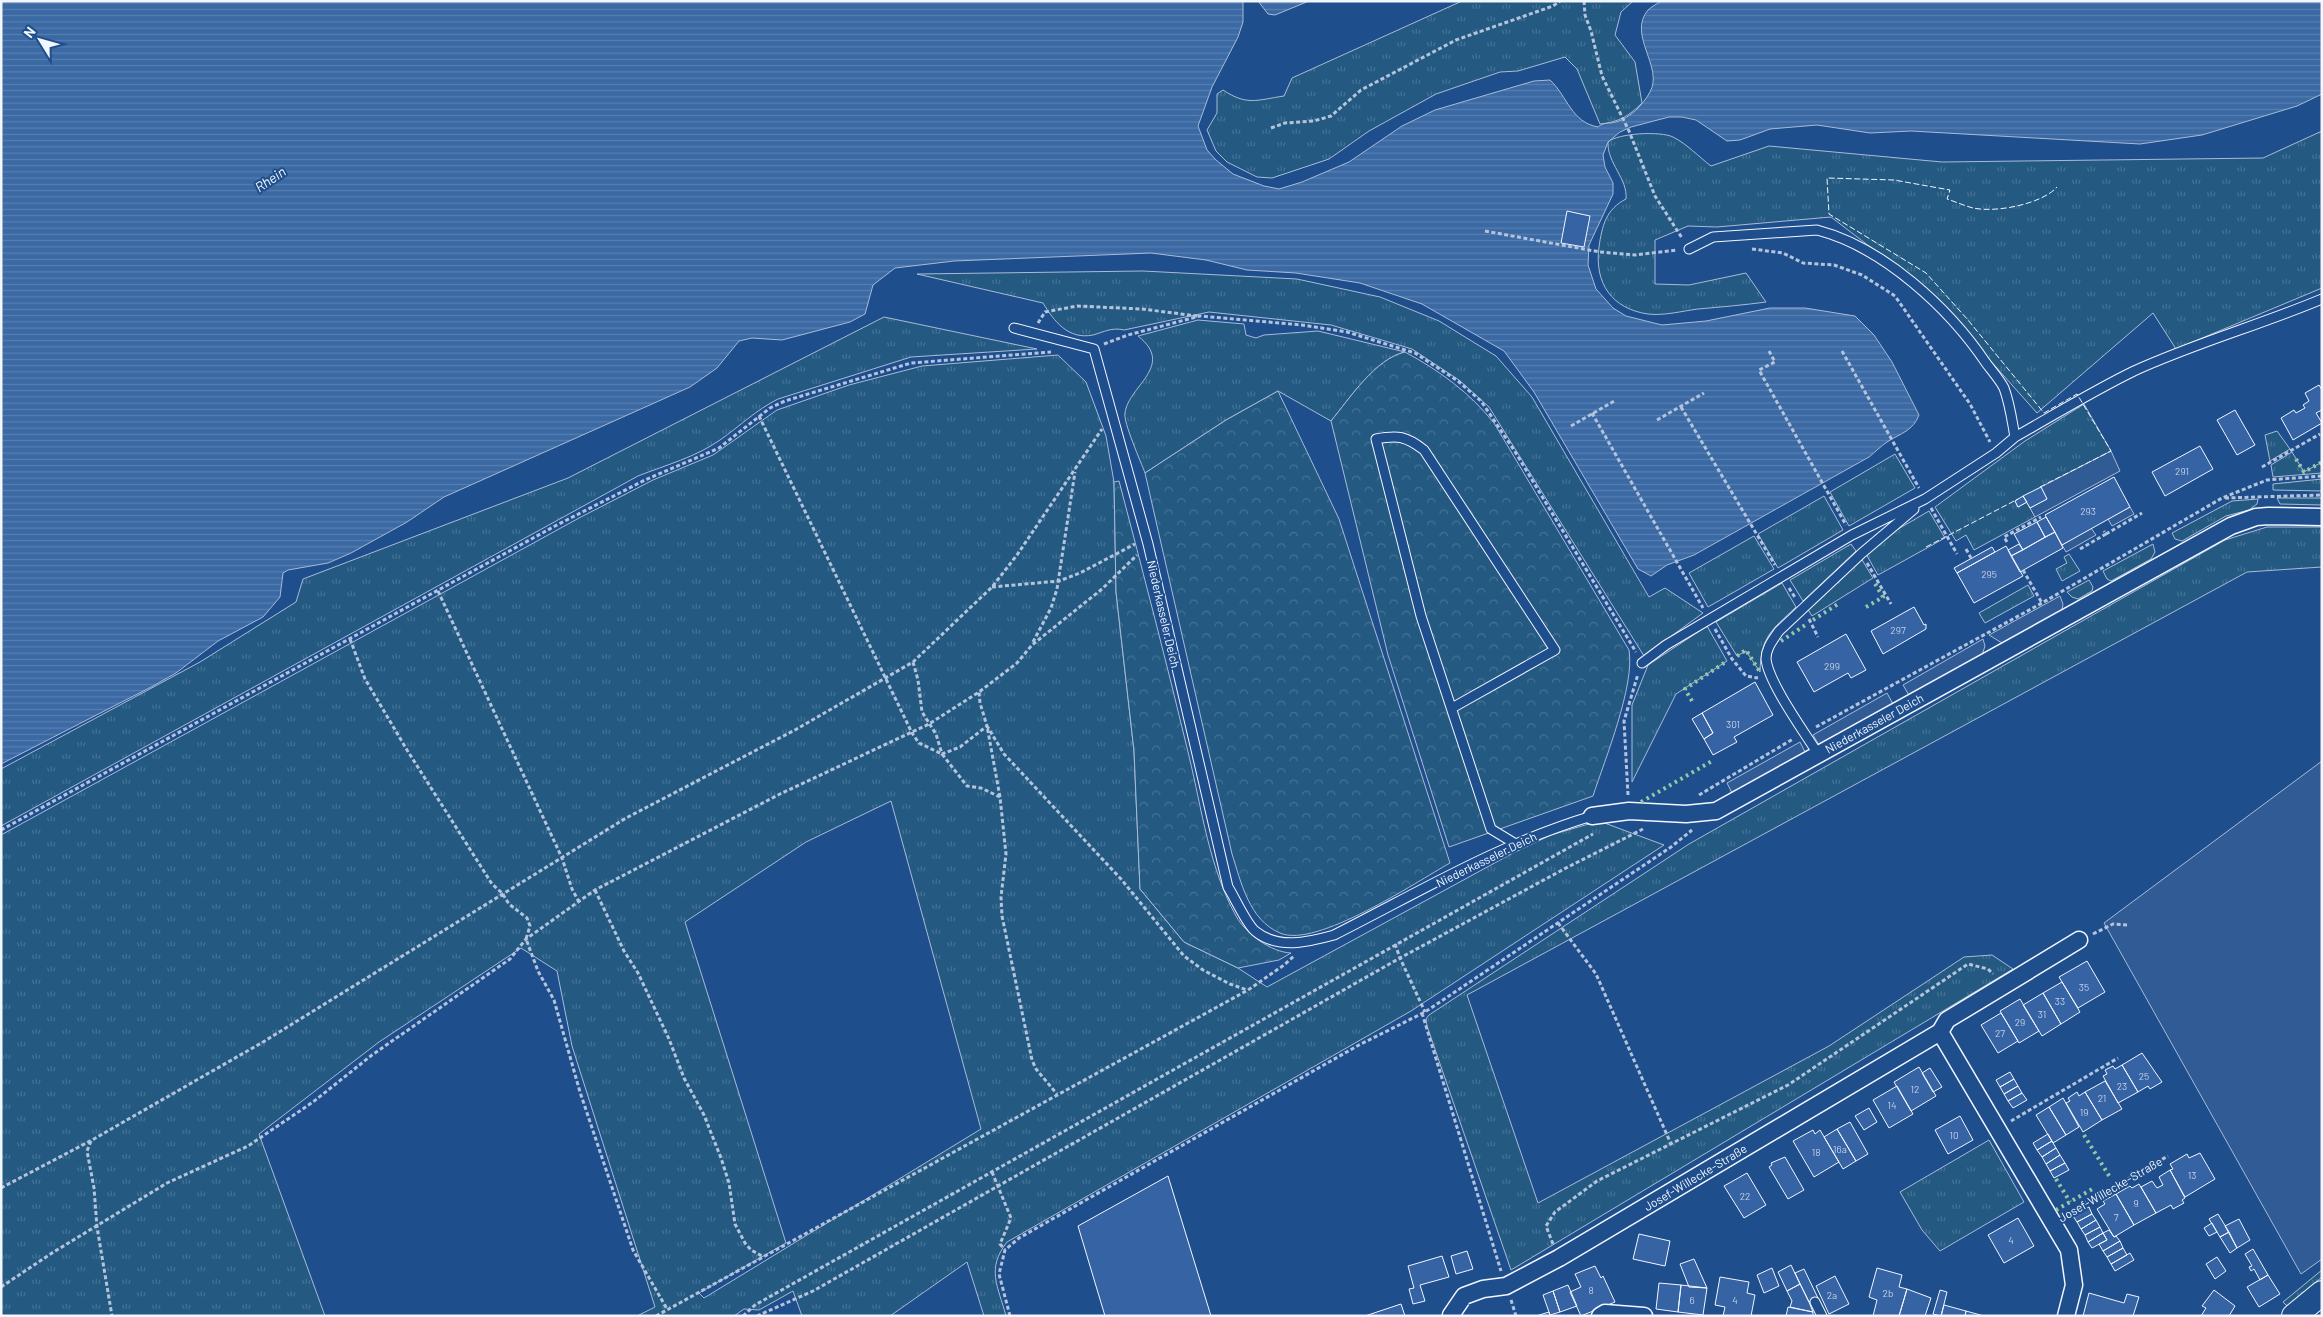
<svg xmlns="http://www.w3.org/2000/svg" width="2323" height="1317" font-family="Barlow,sans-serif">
<defs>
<pattern id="grass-tufts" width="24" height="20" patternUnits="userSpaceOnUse" patternTransform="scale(1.25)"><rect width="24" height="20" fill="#245a82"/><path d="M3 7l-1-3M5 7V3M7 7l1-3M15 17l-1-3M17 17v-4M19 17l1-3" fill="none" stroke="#447295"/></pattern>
<pattern id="forest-crowns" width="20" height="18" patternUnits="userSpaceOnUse" patternTransform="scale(1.25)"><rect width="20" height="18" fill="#245a82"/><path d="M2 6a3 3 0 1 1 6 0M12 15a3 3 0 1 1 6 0" fill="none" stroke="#447295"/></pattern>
<pattern id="water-rules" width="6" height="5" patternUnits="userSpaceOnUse" patternTransform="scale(1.25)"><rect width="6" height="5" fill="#3b69a3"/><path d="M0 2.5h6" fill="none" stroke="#587fb1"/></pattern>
</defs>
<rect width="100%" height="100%" fill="#1f4e8c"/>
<!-- grass -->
<path fill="url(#grass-tufts)" stroke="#a8bbd7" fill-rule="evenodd" d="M1462,1H1633L1621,12L1615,35L1635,62L1642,103C1629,116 1619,122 1600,124L1577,69L1565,57L1518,71L1500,72L1436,94L1369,131L1329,159L1272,178L1257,177L1227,162L1216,151L1207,130L1217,113V94L1223,90C1247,106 1257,100 1284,96L1292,78Z
M2322,131V288L2176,349L2153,313L2037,413L1929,292L1831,217L1717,227L1688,226L1655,240V284L1689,285L1746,273L1766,302C1744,305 1721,307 1698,309C1682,311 1664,316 1648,314C1612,309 1594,283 1599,247C1602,226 1606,209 1626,199C1628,179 1607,163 1608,142C1618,133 1661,131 1673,137C1687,144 1699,157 1711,166L1769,146L1942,162L2263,158Z
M1143,271L1297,279L1380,297L1439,321L1496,356L1532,397L1649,597L1665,588L1703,613L1644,656L1489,407L1459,380L1412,349L1331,325L1209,312L1124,330C1112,327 1104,332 1093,335C1068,340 1054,321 1043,303L917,274Z
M884,317L1037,349L911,357L778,399C756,410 740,426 720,440C696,457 666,465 638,476L1,826V769L200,662L296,602L303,579L568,478Z
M1198,320L1244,324L1246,335L1256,338L1264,335L1318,331L1405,352C1375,359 1350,398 1331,421L1278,391L1226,420L1145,473C1141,462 1123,422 1125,413C1128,386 1176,366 1138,336Z
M1058,355L1086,382L1106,436L1114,482L1116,592L1134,751L1140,889L1184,942L1238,968L1267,987L1513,853L1551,835L1599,821L1664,845L1411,1011L1007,1242C986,1269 998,1286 1006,1316H984L967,1262L890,1316H802L793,1291L759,1310L744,1309L734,1316H637L655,1307L572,1046L557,971L521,948L379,1042L259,1134L325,1316H1V835L579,518L653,480L713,455L777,410L849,385L922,366ZM891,801L981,1129L704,1298L699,1293L786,1243L685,922L806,842Z
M2084,404L2111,451L2015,501L2018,507L2027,502L2035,517L1974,550L1966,535L1956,541L1935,507L2025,441Z
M2277,431L2290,449L2270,461L2265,435Z
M2292,452L2304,472L2322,462V473L2273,477L2271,465Z
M1895,454L1915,488L1849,526L1830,492Z
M2322,479V491L2273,490V484Z
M1824,496L1843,530L1778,568L1758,534Z
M2277,498H2322V505L2280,504Z
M2258,499L2257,504L2249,510L2226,516L2182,541L2175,539L2172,533L2232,501Z
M1929,511L1945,538L1878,575L1866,554L1893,532Z
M2267,527H2322V567L2247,572L1467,995L1538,1203L1829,1046L1964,957L1992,955L2013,969L1511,1270L1427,1026L1426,1019L1429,1015L1689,844L2225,540Z
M1754,536L1774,569L1708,607L1689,573Z
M1851,544L1856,551L1803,601L1790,580Z
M2153,544L2155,552L2151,559L2111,581L2107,579L2103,571Z
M2069,554L2080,571L2062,581L2056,569L2067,563L2064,557Z
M1861,558L1873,578L1812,616L1807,608Z
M2089,580L2093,587L2092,591L2078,599L2072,597L2067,592Z
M1782,583L1796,607C1771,631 1761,636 1760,672L1746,651L1737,656L1716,622Z
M2028,585L2034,596L1985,623L1979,613Z
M1707,626L1727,661L1676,694L1632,782V705L1648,665Z
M1989,1140L2024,1202L1940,1251L1922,1230L1900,1192Z
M2322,1270V1277L2287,1306L2283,1302Z"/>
<!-- forest -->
<path fill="url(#forest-crowns)" stroke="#a8bbd7" d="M1405,352C1440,371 1469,392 1494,423L1629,650C1635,686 1605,759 1593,796L1449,847L1388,655L1331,421C1350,398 1375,359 1405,352Z
M1278,391L1339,519L1450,863C1416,882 1316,949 1280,933C1249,920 1241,882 1232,854L1145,473L1226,420Z
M1119,481C1143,572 1167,664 1189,756C1202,810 1209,867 1236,916C1246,934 1271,952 1291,953L1279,960L1238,968L1184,942L1140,889L1134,751L1116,592L1114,482Z"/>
<!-- parking -->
<path fill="#305b95" stroke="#a8bbd7" d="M2111,451L2120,471L2035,517L2030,508L2047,499L2041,487Z
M2130,507L2134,514L2112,526L2108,519Z
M2091,528L2096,535L2066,552L2062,545Z
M2060,596L2063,604L2062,610L2002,643L1989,635Z
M1983,639L1985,646L1982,655L1910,697L1903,685Z
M1887,693L1893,704L1819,745L1813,735Z
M1800,742L1806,754L1733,795L1727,783Z
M2322,761V1259L2301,1274L2104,923Z"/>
<!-- water -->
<path fill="url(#water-rules)" stroke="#a8bbd7" d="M1,1H1243V22L1238,37L1212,87L1198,126L1207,150L1216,160L1233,174L1264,186L1279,189L1302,182L1349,162L1402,126L1435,110L1534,81L1550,80C1568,97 1571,122 1598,127C1603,122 1609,124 1616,122C1630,118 1643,105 1650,92C1664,67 1627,35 1648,10C1651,7 1657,4 1661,1H2322V94L2297,106L2202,135L2140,144L1911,131L1870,133L1817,125L1770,129L1740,140L1727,141L1696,120L1682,117H1669L1631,127L1620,132L1608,142L1603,155L1605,167L1613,183V194L1589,245L1588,265L1596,289L1613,308L1626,316L1662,325L1706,321L1770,308H1805L1855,316L1874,335L1892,362L1919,415C1913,431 1901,433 1887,442C1881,446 1875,452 1869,457L1694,555L1667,565L1651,576L1638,569L1534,392L1504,351L1422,304L1360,283L1296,273L1247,270L1206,260L1151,253L954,261L895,268L873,285L865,314L850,322L782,340L752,338L739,341L717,368L690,387L444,497L407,522L351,553L328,563L288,570L283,573L280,597L263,617L218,641L176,673L153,686L1,764Z
M1258,1H1309L1275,15L1268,14Z"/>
<!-- building -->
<path fill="#3563a3" stroke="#f2f6ff" d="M1567,211L1590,216L1584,247L1561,243Z
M2319,385L2322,390V410L2316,413L2322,423L2293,440L2281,418L2294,410L2296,413L2305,408L2303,405L2309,401L2305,393Z
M2235,410L2255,445L2237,455L2217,420Z
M2200,446L2213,469L2165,496L2152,472Z
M2114,477L2130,507L2062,545L2045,515Z
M2041,487L2047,499L2030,508L2023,496Z
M2023,496L2027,502L2018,507L2015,501Z
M2046,517L2055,532L2045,537L2037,522Z
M2037,522L2045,537L2023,550L2014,534Z
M2055,532L2063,548L2020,572L2011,556Z
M2019,544L2023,550L2011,556L2008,550Z
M2006,546L2023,576L1974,603L1957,573Z
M1992,547L1995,552L1957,573L1954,568Z
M1914,607L1924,625L1926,624V629L1883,654L1871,631Z
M1846,634L1866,670L1851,678L1848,673L1814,692L1797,662Z
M1755,682L1773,715L1734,737L1737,742L1713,755L1704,739L1713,733L1702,713Z
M1702,713L1713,733L1704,739L1692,719Z
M2087,961L2105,992L2078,1008L2059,977Z
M2062,982L2080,1012L2061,1024L2043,993Z
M2043,993L2061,1024L2042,1036L2023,1005Z
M2020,999L2039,1031L2019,1043L2000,1011Z
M2001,1013L2018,1041L1998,1053L1981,1025Z
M2142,1053L2162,1082L2150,1089L2148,1086L2138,1092L2122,1065Z
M2122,1065L2138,1092L2118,1103L2103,1076L2107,1074L2105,1070L2113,1066L2115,1069Z
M1919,1067L1936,1096L1911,1111L1894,1082Z
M1930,1068L1942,1087L1933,1092L1922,1073Z
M2010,1072L2014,1079L2000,1087L1996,1080Z
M2014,1079L2018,1086L2004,1094L2000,1087Z
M2105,1081L2122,1109L2102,1120L2085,1092Z
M1897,1086L1913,1114L1889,1128L1873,1100Z
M2018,1086L2022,1093L2008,1101L2004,1094Z
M2077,1092L2079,1096L2085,1092L2102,1120L2083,1132L2066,1103L2070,1101L2068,1098Z
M2022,1093L2027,1100L2013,1108L2008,1101Z
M2063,1098L2079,1127L2066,1135L2049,1107Z
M2049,1107L2066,1135L2053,1143L2036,1115Z
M1869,1108L1877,1122L1864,1130L1855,1116Z
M1960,1116L1973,1140L1948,1154L1935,1130Z
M1850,1122L1868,1154L1856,1161L1837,1129Z
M1837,1129L1856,1161L1843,1169L1824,1137Z
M1813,1130L1815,1134L1820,1130L1839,1162L1814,1177L1793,1141Z
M2048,1134L2052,1141L2037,1150L2033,1143Z
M2052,1141L2056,1148L2042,1157L2037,1150Z
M2056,1148L2060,1155L2046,1164L2042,1157Z
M2200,1153L2215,1179L2185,1197L2170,1170L2173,1169L2170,1164L2187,1154L2189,1158Z
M2060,1155L2065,1163L2050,1171L2046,1164Z
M1785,1157L1804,1190L1788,1199L1769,1167L1772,1165L1771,1163Z
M2065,1163L2069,1170L2054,1178L2050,1171Z
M2170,1170L2185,1198L2182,1200L2184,1203L2173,1209L2171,1205L2156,1213L2141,1187L2152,1181L2157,1188L2163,1185L2159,1177Z
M1747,1173L1766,1205L1744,1218L1724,1186Z
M1168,1176L1211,1316H1105L1078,1226Z
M2139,1184L2156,1213L2134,1225L2116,1194L2130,1186L2132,1188Z
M2116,1194L2134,1225L2114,1237L2097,1209L2105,1204L2103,1201Z
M2089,1207L2092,1214L2077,1222L2073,1216Z
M2092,1214L2096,1220L2081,1229L2077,1222Z
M2218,1214L2229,1232L2220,1237L2209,1219Z
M2018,1218L2034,1246L2004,1263L1988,1235Z
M2239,1219L2250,1240L2237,1248L2225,1226Z
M2096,1220L2100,1227L2085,1235L2081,1229Z
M2212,1223L2217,1232L2209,1236L2204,1228Z
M2100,1227L2103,1233L2088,1242L2085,1235Z
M2109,1230L2114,1237L2116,1236L2120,1241L2103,1251L2099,1244L2107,1240L2103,1233Z
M2229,1232L2237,1248L2230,1253L2220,1237Z
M2103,1233L2107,1240L2092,1248L2088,1242Z
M1639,1234L1670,1241L1665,1266L1633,1259Z
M2120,1241L2123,1248L2107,1257L2103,1251Z
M2123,1248L2127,1255L2111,1264L2107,1257Z
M2253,1249L2268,1275L2260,1280L2254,1269L2251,1271L2249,1267L2252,1266L2245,1254Z
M1467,1251L1473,1269L1456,1274L1451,1256Z
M2130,1253L2134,1260L2115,1271L2111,1264Z
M1442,1256L1449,1277L1420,1285L1425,1301L1413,1304L1409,1289L1414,1288L1408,1266Z
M2217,1257L2226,1271L2215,1279L2206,1264Z
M1694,1259L1707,1288L1689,1287L1680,1264Z
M1791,1265L1800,1284L1787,1291L1778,1272Z
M1595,1266L1601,1278L1603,1276L1615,1302L1581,1316L1570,1292L1581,1287L1575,1274Z
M1772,1268L1779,1286L1764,1293L1757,1275Z
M1877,1268L1902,1275L1899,1287L1907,1289L1899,1316H1873L1877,1300L1869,1297Z
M1804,1269L1818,1298L1809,1302L1795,1273Z
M2268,1275L2280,1294L2259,1307L2247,1287Z
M1835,1276L1849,1304L1829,1314L1816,1286Z
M1720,1277L1749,1282L1747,1293L1755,1295L1751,1316H1723L1725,1307L1715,1305Z
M1659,1283L1681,1285L1678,1312L1656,1309Z
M1800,1284L1809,1302L1813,1312L1790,1307L1792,1301L1787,1291Z
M1568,1285L1577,1306L1560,1312L1553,1291Z
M1681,1285L1707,1288L1703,1315L1678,1312Z
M1907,1289L1931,1298L1925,1316H1899Z
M1940,1290L1947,1292L1941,1316L1933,1314Z
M2214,1290L2235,1306L2229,1316H2201L2206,1308L2202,1306Z
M1553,1291L1560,1312L1550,1315L1543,1295Z
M2089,1293L2124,1303L2127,1294L2139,1297L2133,1316H2083Z
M1401,1304L1405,1316H1365Z
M1944,1305L1966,1311L1965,1316H1941Z
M1788,1307L1813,1312V1316H1786Z
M1966,1311L1984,1316H1965Z
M1549,1312L1550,1316H1536Z"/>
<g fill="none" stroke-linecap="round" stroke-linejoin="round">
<!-- service casing -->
<g stroke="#f2f6ff" stroke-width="11">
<path id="service" d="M1014,328L1094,349L1148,544L1228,887C1235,898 1246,923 1255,931C1278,950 1308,942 1334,935C1419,892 1501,843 1592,816
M2015,437C2054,415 2093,391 2134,371C2195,343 2260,325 2322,299
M1642,663L1666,645L1852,535L1925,499L1996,453L2015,437C2012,421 2010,404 2004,388C2000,380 1992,371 1986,363C1949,308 1883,247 1817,230L1713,237L1689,249
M1452,708L1555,650L1424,450C1406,436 1398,435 1376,439L1421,616L1491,829L1514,843
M1818,754C1805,733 1768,682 1766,659C1766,648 1773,640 1779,631L1862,553L1914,509
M1815,1302L1822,1316"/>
</g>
<!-- minor casing -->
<g stroke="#f2f6ff" stroke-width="19">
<path id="minor" d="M1592,816L1629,811L1686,814L1716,811L2231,526L2256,517L2268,516L2322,517
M1940,1032L2069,1250L2074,1285L2066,1316
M1451,1315L1464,1296L1483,1289L1506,1286L1559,1258L1940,1032L1947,1020L2079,940
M1600,1316L1605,1313L1644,1316"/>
</g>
<!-- secondary casing -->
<g stroke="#f2f6ff" stroke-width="26">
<path id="secondary" d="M2294,1316L2322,1293"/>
</g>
<!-- path -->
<path stroke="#b3c4dc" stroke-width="3" stroke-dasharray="4 2.5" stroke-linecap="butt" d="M1584,1L1585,15L1591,31L1602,76L1629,131L1655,196L1682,238
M1271,128L1285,123L1314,121L1331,116L1361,90L1456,40L1553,6L1560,1
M1485,231L1600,252L1635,255L1677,250
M1752,249L1783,253L1803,263L1834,265L1862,275L1895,296L1970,404L1990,442
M1038,323L1045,312L1077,306L1142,309L1197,316
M1104,344L1128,335L1200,316L1302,325L1347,332L1415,353L1458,381L1481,401L1514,450L1636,652
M1769,351L1775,362L1759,370L1846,525
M1842,351L1919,488
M1681,407L1775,565
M1592,413L1703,608
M759,416L912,733L919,743L942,754L967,786L981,788L1000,797L1006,854L1001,897L1002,916L1032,1060L1036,1069L1057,1094
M1657,420L1704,393
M1571,426L1616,400
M2262,467L2320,434
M2225,498L2322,495
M1931,508L1957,554
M2106,534L2142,513
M2007,542L2004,537L2041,517
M1966,549L1971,558
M2080,549L2106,534L2104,531
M1867,563L1891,604
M2023,570L2042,603
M992,587L1059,581L1080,573L1135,544
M1789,588L1796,599
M438,591L562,858L572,889L579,902
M1809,619L1818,637
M1715,629L1732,659L1746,676L1758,678
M350,639L365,679L407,750L492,884L502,893L509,904L527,918L530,926L526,939L538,971L554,1000L580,1092L633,1250L667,1309
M1033,642L1051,608L1057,589L1075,472
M913,662L918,680L922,712L936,734L942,754L960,747L987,726L980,703L979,692
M1816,727L2042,603L2222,498L2267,480L2322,476
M1628,795L1624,721L1638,674
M1699,795L1793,739
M1000,797L987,726L1004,754L1121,879L1184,956L1203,970L1230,984L1247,990
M1,830L555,526L645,480L719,448L770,408L785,401L911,363L1051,352
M595,890L624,951L638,973L669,1039L684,1078L704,1115L721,1158L729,1183L735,1224L745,1243L751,1250L762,1256
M1558,923L1596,974L1671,1144
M2093,934L2113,924L2127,925
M1395,944L1400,958L1425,1012
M1422,1013L1501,1271
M2011,1121L2118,1058
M91,1141L87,1151L94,1188L97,1227L112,1316
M992,1172L1011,1218L1000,1244L1005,1250
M1,1188L92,1140L263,1042L626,818L795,730L913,662L992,587L1017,555L1102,429
M2066,1214L2168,1156
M1553,1244L1546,1226L1555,1212L1597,1181L1788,1085L1968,964L1988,969L1993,974
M1,1287L52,1253L167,1183L248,1146L313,1102L372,1055L510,959L526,939L595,890L780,794L929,724L979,692L1017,663L1032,645L1102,589L1137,555
M1511,1300L1516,1316
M656,1316L1248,990L1284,965L1294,956
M743,1316L755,1305L1593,834
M757,1316L813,1291L1400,958L1564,869L1643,829
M1010,1316L999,1274L1005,1250L1019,1238L1359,1045L1425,1012L1671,847L1692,830"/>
<!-- service -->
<use href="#service" stroke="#1f4e8c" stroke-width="9"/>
<!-- minor -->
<use href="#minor" stroke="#1f4e8c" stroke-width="16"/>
<!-- secondary -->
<use href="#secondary" stroke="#1f4e8c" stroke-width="24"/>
<!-- hedge -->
<path stroke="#97c8a6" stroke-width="4" stroke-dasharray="2.5 4" stroke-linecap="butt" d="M2296,459L2304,472L2322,462
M1866,607L1883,597L1874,582
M1813,620L1838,604
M1781,641L1807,624
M1737,656L1746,650L1760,672
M1692,701L1685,689L1727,661
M1641,802L1712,761
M2084,1135L2111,1179
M2056,1179L2070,1202
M2056,1210L2094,1188"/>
<!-- fence -->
<path stroke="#f2f6ff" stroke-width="1" stroke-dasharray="6 2.5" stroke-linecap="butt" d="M2040,487L2111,451L2077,394L2044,413L1968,320L1926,273L1829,214L1827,178L1894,180L1950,190L1947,199C1956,202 1965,206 1973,208C1996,213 2042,204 2057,187
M1926,547L2018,499"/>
</g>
<g text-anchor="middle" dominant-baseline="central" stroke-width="4" stroke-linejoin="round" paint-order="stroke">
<!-- number labels -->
<g font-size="10" fill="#c3d1e8">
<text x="2182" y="471">291</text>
<text x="2088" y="511">293</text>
<text x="1989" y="574">295</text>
<text x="1898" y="630">297</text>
<text x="1832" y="666">299</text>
<text x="1733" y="724">301</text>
<text x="2084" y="987">35</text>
<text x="2060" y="1001">33</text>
<text x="2042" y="1014">31</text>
<text x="2020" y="1022">29</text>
<text x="2000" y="1033">27</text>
<text x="2144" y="1076">25</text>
<text x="2122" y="1086">23</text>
<text x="1915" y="1089">12</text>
<text x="2102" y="1098">21</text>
<text x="1892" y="1105">14</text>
<text x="2084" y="1112">19</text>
<text x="1954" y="1135">10</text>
<text x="1840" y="1149">16a</text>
<text x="1816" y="1152">18</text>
<text x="2192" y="1175">13</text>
<text x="1745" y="1196">22</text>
<text x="2136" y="1203">9</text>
<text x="2116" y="1217">7</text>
<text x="2011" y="1240">4</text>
<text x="1591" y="1290">8</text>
<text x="1888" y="1293">2b</text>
<text x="1832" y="1295">2a</text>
<text x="1692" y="1300">6</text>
<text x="1735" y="1300">4</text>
</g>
<!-- street labels -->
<g font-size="12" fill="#f2f6ff" stroke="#1f4e8c">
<text transform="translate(1164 614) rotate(77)">Niederkasseler Deich</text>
<text transform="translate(1874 723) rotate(-29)">Niederkasseler Deich</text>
<text transform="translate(1486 859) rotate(-26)">Niederkasseler Deich</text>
<text transform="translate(1695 1177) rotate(-31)">Josef-Willecke-Straße</text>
<text transform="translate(2110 1189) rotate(-30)">Josef-Willecke-Straße</text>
</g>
<!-- water labels -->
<g font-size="14" font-style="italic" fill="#f2f6ff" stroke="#1f4e8c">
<text transform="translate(270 179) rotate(-34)">Rhein</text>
</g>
</g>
<!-- border -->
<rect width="2323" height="1317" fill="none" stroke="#f2f6ff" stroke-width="5"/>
<!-- north arrow -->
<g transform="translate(40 40) rotate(307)" stroke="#1f4e8c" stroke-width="4" paint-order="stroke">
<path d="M0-4L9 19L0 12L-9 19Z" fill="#f2f6ff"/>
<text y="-8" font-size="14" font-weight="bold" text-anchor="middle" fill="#f2f6ff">N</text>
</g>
</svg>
